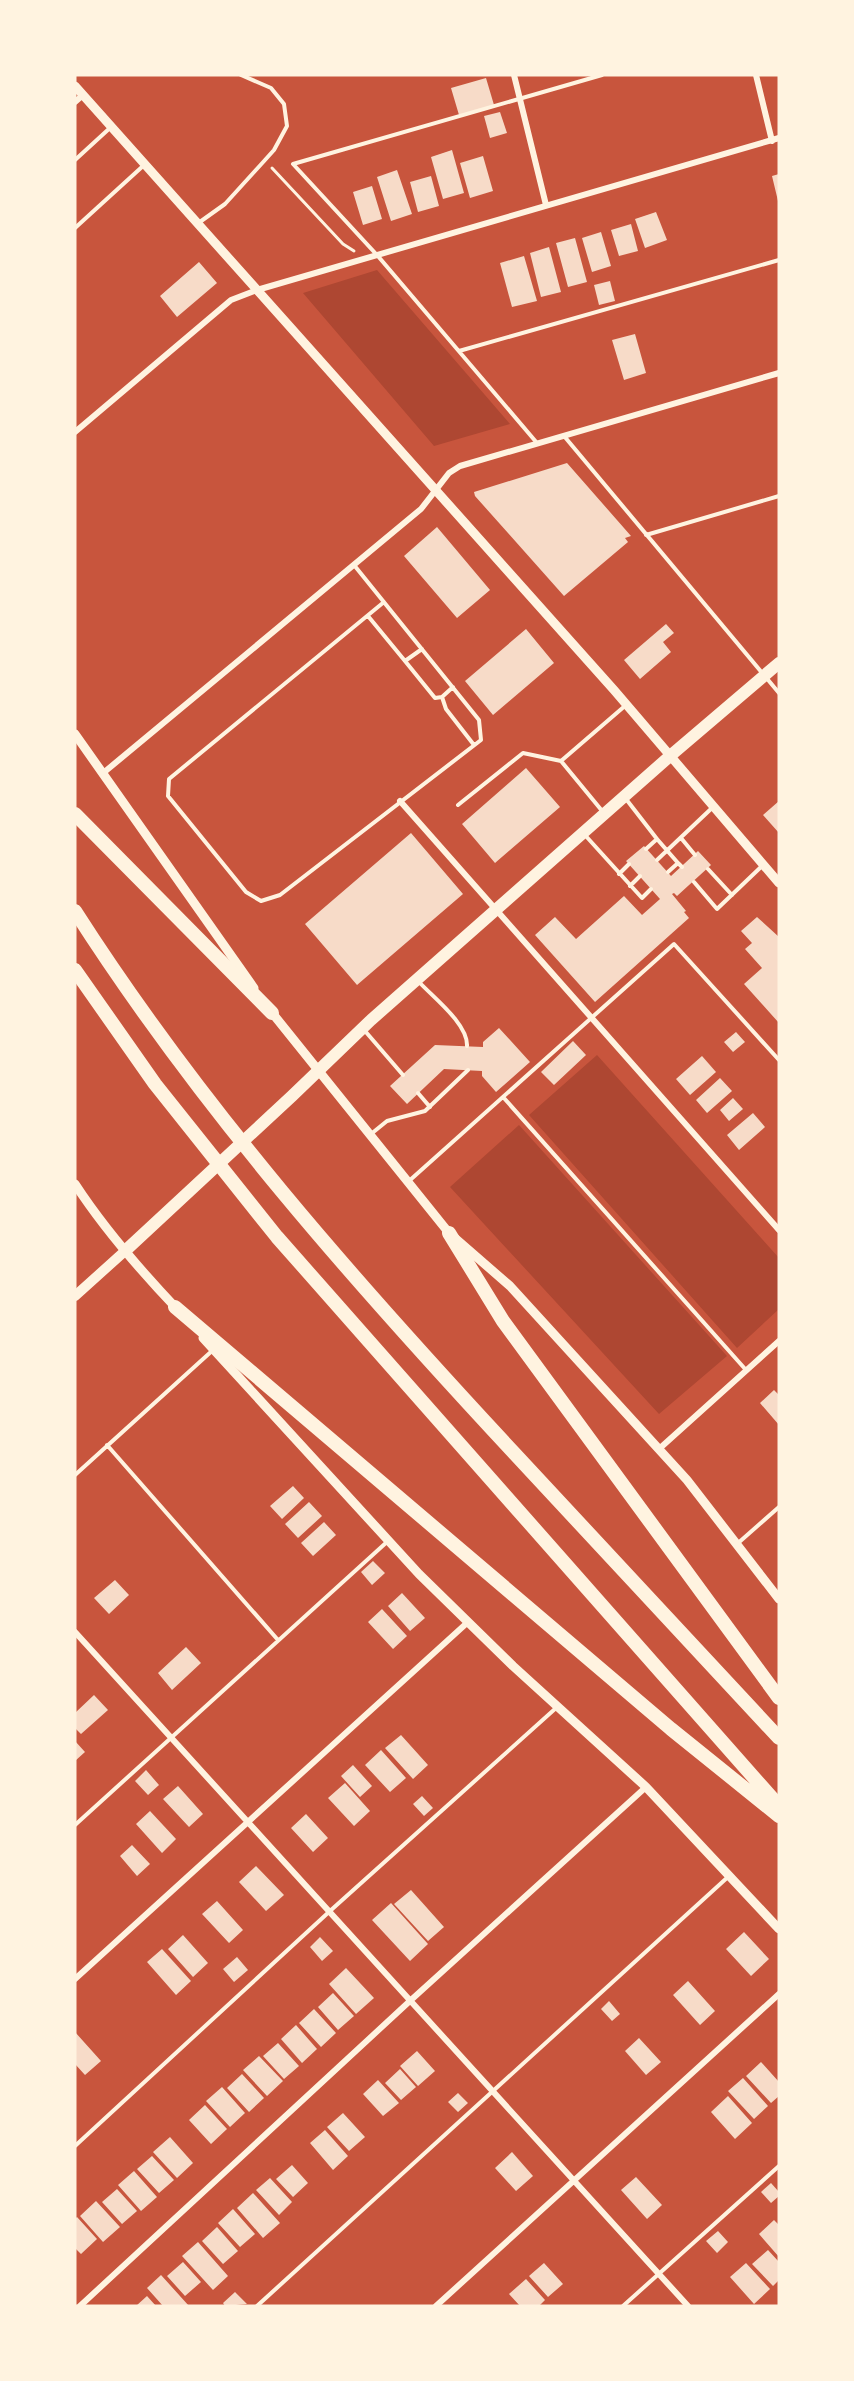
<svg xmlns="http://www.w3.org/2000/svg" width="854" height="2381" font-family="Montserrat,sans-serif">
<rect width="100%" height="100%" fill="#c8553d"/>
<!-- green -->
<path fill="#ae4732" d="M377,270L510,424L434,446L303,293Z
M597,1055L779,1258V1309L737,1348L529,1115Z
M519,1125L727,1356L659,1414L450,1187Z"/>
<!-- building -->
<path fill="#f7dbc8" d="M486,78L494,105L459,115L451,88Z
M500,112L507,133L490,138L484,116Z
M452,150L464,193L443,199L431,157Z
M483,156L493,191L470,198L460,163Z
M397,170L412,214L391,221L377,177Z
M779,174V201H778L772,176Z
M431,176L439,206L418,212L410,182Z
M372,186L382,219L363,225L353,192Z
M656,212L667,240L645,248L635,219Z
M631,224L638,251L619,256L611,230Z
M601,232L611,266L592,272L582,238Z
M575,238L587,282L568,287L556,243Z
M549,247L561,292L541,297L530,253Z
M524,256L537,301L512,307L500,263Z
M199,262L217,283L177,317L160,296Z
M610,281L615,301L599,305L594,285Z
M635,334L646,373L624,380L612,340Z
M567,463L631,536L625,538L628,542L564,596L475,496L474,492Z
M437,527L490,590L457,618L404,556Z
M666,624L674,633L663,642L671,652L640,679L624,660Z
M526,629L554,663L493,715L465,681Z
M526,768L560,807L495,863L462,824Z
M779,801V833L763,815Z
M411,833L463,894L357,985L305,924Z
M644,846L671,876L698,851L711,865L677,896L674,893L672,894L686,911L684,912L689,918L595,1002L535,935L555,917L576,939L624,896L642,915L660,899L626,861Z
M757,917L779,937V1023L744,984L762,968L745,949L752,943L741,931Z
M499,1028L530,1062L496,1092L482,1076V1071L444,1069L407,1104L390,1086L435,1045L483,1047V1042Z
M736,1032L745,1042L733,1052L724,1042Z
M573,1041L586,1055L554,1085L541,1072Z
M702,1056L716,1072L690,1095L676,1079Z
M720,1078L732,1091L707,1113L696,1100Z
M733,1098L743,1109L729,1121L720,1110Z
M753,1113L765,1127L739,1150L727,1135Z
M774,1390L779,1395V1425L760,1403Z
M293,1486L304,1498L282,1519L270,1506Z
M309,1502L322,1516L298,1538L285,1524Z
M324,1522L336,1535L313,1556L301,1543Z
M373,1561L385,1573L372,1585L361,1572Z
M115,1580L129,1595L109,1614L94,1598Z
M402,1593L425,1618L410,1631L388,1606Z
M382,1609L407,1636L393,1649L368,1622Z
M186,1647L201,1663L172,1690L158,1673Z
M94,1695L108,1710L81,1734L75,1728V1713Z
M401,1735L428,1765L413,1779L385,1748Z
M75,1741L85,1752L75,1761Z
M381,1750L406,1778L390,1792L365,1765Z
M353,1765L372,1786L360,1797L341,1776Z
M146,1770L159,1785L148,1795L135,1781Z
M345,1783L370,1811L354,1826L328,1798Z
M178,1786L203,1814L189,1827L163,1799Z
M422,1796L433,1808L424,1816L413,1804Z
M150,1811L176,1839L162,1853L136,1824Z
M306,1814L328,1838L313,1852L291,1828Z
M132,1845L150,1864L137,1876L120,1856Z
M256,1866L284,1895L266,1911L239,1882Z
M411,1890L444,1927L428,1941L394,1904Z
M217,1901L243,1930L229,1943L202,1914Z
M391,1903L428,1944L410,1961L372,1920Z
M744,1932L769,1959L751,1976L726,1949Z
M183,1935L208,1963L193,1977L168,1949Z
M320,1937L333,1951L322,1961L310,1947Z
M162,1949L191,1981L176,1995L147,1962Z
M237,1957L248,1970L234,1982L223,1969Z
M346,1968L374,1998L356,2014L329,1984Z
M688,1981L715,2011L700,2025L673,1995Z
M333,1993L354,2016L338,2030L318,2007Z
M609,2001L620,2014L612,2021L601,2009Z
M314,2009L336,2033L321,2047L299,2023Z
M296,2025L317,2049L302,2063L281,2039Z
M75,2032L101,2061L85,2075L75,2064Z
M639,2038L661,2062L646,2075L625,2051Z
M278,2043L299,2066L284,2079L263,2056Z
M417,2051L435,2071L418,2086L400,2066Z
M259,2056L283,2081L267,2096L243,2070Z
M761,2062L779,2082V2096L771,2103L746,2076Z
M400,2069L416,2087L401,2100L385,2083Z
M242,2074L264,2098L249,2112L227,2088Z
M743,2078L768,2106L754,2119L728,2091Z
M378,2080L399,2103L383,2116L363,2094Z
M222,2087L245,2113L230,2127L206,2101Z
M458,2093L468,2103L458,2112L448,2102Z
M728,2096L752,2123L735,2139L711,2112Z
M205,2105L227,2129L211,2144L189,2120Z
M343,2113L365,2137L349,2151L327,2127Z
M325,2130L348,2156L333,2170L310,2143Z
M170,2137L193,2163L177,2178L153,2152Z
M512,2152L533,2176L516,2191L495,2168Z
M152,2156L174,2180L159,2193L137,2169Z
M292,2165L308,2183L293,2197L276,2179Z
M134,2171L157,2197L141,2211L118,2185Z
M636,2177L662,2205L647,2219L621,2190Z
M270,2178L292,2202L279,2215L256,2190Z
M771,2183L779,2192V2196L771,2203L761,2192Z
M117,2189L137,2211L122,2224L102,2202Z
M253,2193L280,2223L263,2238L237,2208Z
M96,2201L120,2227L103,2242L80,2216Z
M233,2209L255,2234L240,2247L218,2223Z
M77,2217L97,2239L81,2254L75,2248V2219Z
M774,2220L779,2225V2257L759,2234Z
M217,2227L238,2251L223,2264L202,2241Z
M718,2231L728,2242L717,2253L706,2241Z
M198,2242L228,2276L213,2290L182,2256Z
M768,2250L779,2262V2280L773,2286L752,2264Z
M183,2262L201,2282L185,2296L167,2276Z
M544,2263L563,2284L548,2297L529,2276Z
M746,2263L770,2289L754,2304L730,2277Z
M161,2275L189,2306H163L147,2288Z
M526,2279L545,2300L539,2306H520L509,2294Z
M235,2292L247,2304L225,2306L223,2303Z
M147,2296L156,2306H136Z"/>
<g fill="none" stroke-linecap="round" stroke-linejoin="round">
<!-- path -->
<path stroke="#fff3e0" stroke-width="3" d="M272,168L343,244L354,251"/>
<!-- service -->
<path stroke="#fff3e0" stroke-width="4" d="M75,160L111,127
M197,224L225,204L265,160L274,150L287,126L284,104L271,88L241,75
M75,228L143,166
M459,351L779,260
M564,436L779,693
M537,443L377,255L293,164L602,75
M646,535L779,496
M354,565L479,720L481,740L280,895L261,901L246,892L168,796L169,779L384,602
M368,616L405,661L422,649
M405,661L435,698L442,697L453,687
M442,697L446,709L474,745
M626,799L657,839
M458,805L523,753L561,761
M603,812L561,761L626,705
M584,834L642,898L651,889
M681,838L695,855
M646,849L657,839L678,863
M657,860L713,807
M708,869L732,895
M668,872L678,863L682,867
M619,874L629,864
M694,882L717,909L762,866
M630,886L640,876
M419,982C434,998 468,1024 467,1046
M365,1031L403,1075
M418,1093L430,1107
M503,1097L746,1370
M371,1134L387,1121L425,1111L468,1070
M409,1181L674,944L779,1060
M107,1445L278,1640
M75,1475L213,1350
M737,1544L779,1507
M75,1825L388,1541
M75,2146L330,1911L556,1708
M257,2306L729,1876
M623,2306L779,2166"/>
<!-- minor -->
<path stroke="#fff3e0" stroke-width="6" d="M514,75L546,205
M756,75L772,141
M75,102L83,95
M75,432L231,300L257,290L779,138
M102,774L421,509L449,473L460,466L779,373
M400,801L779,1230
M659,1449L779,1341
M75,1632L688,2306
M75,1979L468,1622
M80,2306L411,2000L646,1787
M436,2306L779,1994"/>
<!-- tertiary -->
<path stroke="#fff3e0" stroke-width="9" d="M75,86L614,690L779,883
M75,734L254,988
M269,1009L449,1233L510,1286L687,1480L779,1599
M75,1184C105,1230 140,1270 178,1310
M203,1338L419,1574L513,1666L646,1787L779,1929"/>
<!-- secondary -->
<path stroke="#fff3e0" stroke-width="10" d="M75,1296L125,1251"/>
<!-- primary -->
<path stroke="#fff3e0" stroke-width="12" d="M125,1251L292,1096L371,1020L670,756L779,663"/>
<!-- motorway -->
<path stroke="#fff3e0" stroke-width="14" d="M75,814L272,1013
M75,911C201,1108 356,1283 515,1454C603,1549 691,1643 779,1738
M75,970L155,1084L277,1237L779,1806
M449,1233L503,1321L779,1698
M175,1307L671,1729L779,1816"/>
</g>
<!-- border -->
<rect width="854" height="2381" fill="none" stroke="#fff3e0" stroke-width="153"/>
</svg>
